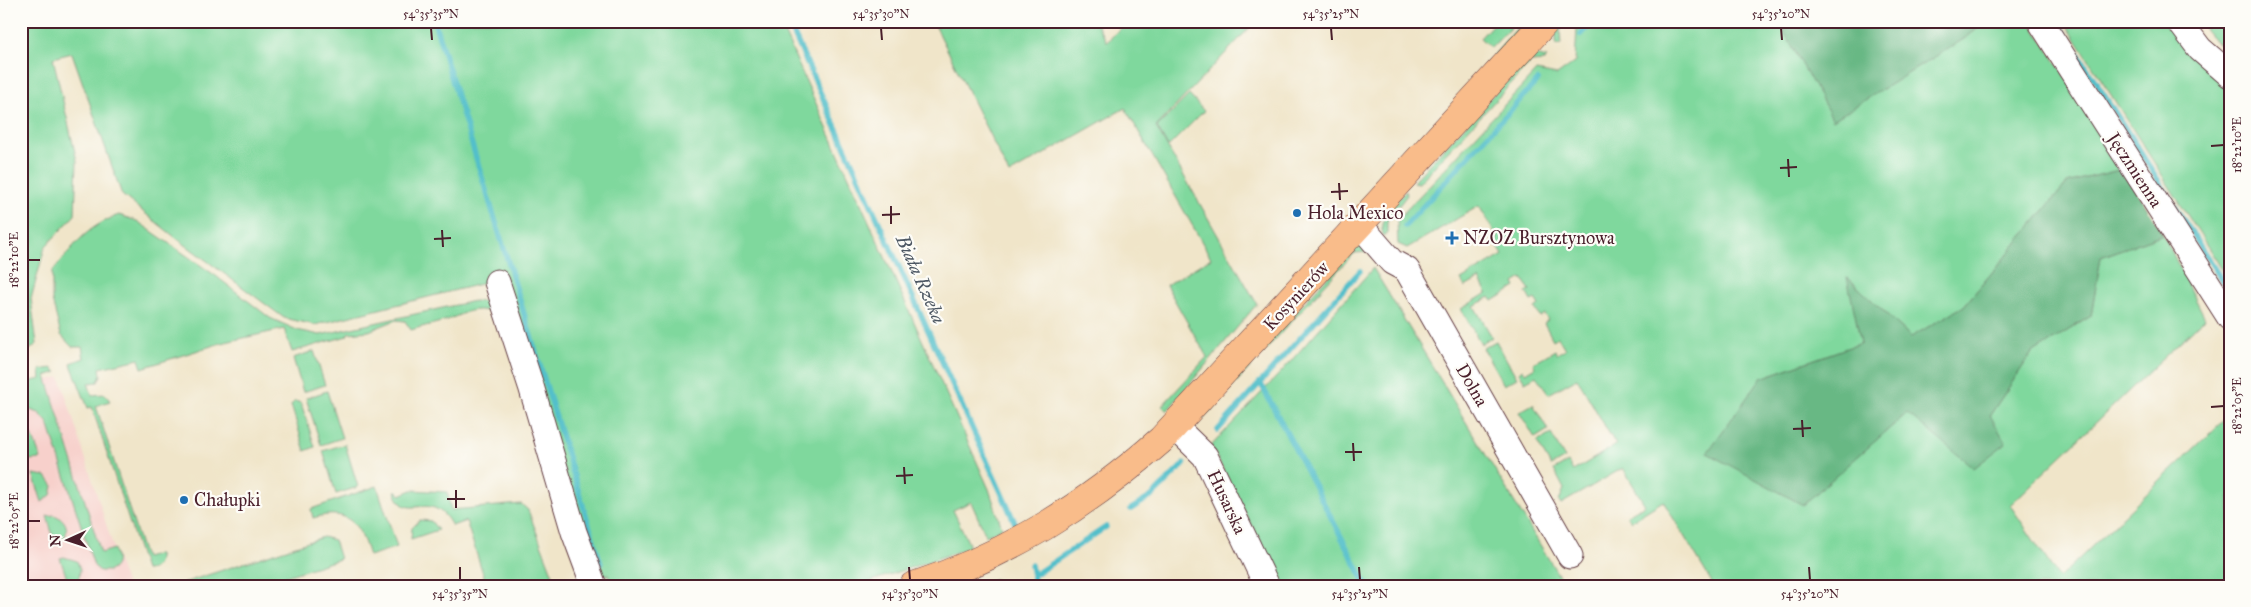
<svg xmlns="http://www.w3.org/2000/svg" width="2251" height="607" font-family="'IM FELL Great Primer',serif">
<rect width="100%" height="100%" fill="#fdfcf7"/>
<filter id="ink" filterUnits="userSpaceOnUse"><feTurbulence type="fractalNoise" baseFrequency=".02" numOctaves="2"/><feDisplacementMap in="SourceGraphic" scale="10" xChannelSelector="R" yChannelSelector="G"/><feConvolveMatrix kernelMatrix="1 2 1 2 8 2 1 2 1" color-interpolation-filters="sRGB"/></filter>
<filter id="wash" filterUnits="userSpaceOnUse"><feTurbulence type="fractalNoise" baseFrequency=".0096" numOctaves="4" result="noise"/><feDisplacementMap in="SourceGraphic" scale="20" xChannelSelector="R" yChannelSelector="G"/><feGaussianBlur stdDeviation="1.12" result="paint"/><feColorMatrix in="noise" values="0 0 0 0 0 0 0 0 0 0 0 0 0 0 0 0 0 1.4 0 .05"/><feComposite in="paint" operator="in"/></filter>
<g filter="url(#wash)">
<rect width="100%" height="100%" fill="#f0e5c9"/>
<!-- built -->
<path fill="#f7d0cb" d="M60,377L114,549L127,586H21V386Z"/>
<!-- green -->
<path fill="#7fd89d" stroke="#647c64" d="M21,21H779L989,489L1002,528L986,536L971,502L953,510L969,544L968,548L857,586H613L608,575H596L501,279L315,325L284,318L176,238L122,195L72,53L53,58L77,161L75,215L45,247L31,299L37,344L21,357Z
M933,21H1095L1107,42L1127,21H1256L1156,127L1257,304L1167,411L1162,406L1207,357L1166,285L1211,258L1125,108L1009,174Z
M1496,21H1511L1514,24L1491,48L1480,38Z
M1561,21H1568L1560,30L1561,44L1559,45L1556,44V30Z
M1582,21H1778L1833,119L1967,37L1987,21H2030L2123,169L2067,183L1964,306L1911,337L1848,278L1861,343L1761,378L1803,504L1907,413L1990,415L2032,353L2091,316L2101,257L2163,234L2205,318L2010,505L2059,578L2230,414V586H1714L1663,501L1631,521L1627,515L1645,505L1623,468L1561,504L1559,501L1564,489L1554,470L1568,462L1573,471L1616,445L1577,378L1549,394L1536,376L1525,382L1519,372L1522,369L1525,373L1535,367L1533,363L1555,350L1557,354L1565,349L1558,337L1553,340L1544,323L1548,320L1544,314L1540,317L1535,308L1539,305L1535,299L1531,301L1526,292L1530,290L1522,278L1514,283L1516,287L1493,301L1490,297L1474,306L1492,337L1481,344L1461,309L1487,293L1479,279L1465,287L1461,280L1503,255L1494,241L1498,238L1479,206L1407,248L1398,244L1397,220L1536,71L1557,75L1575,62L1577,27Z
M2064,21H2166C2180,48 2205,69 2230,86V282Z
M2198,21L2230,23V53L2211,37Z
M1517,28V35L1482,79L1472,80Z
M1535,55L1547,58L1544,61L1531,62L1419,183L1413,182L1527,58Z
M1189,95L1204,111L1168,147L1157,127Z
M1406,191L1407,195L1387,221V234L1384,237C1376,218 1394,204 1406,191Z
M119,215L137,221L216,276L270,318L297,330L320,335L474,301L489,302L492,312C472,307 467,312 450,319C437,324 423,326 411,330L405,321L396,320L369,331L348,333L347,336L292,352L284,329L221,343L142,368L139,359L100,368L101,375L98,382L88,383L92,395L105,394L110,401L96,406L145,558L159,554C160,563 156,571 145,570L92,407L88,408L72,367L71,363L84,358L82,347H72L61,335L52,300V272C74,246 85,227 119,215Z
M1363,245L1369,252L1354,253L1202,420L1204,413L1355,247Z
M1373,268L1565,586H1282L1211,446L1283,370Z
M1496,341L1517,378L1504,385L1483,348Z
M314,351L325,385L303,392L293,358Z
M52,368L57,372L46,376L101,553L114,549C117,558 119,566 109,571H100L94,566L48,423L39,413L21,407V375L24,373L27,382L41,379L40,370Z
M327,391L342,438L321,445L306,398Z
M295,401L301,403L315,447L305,451L291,405Z
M1533,404L1548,430L1535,438L1519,412Z
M21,425L32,435L41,459L28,460L24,447H21Z
M1551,434L1565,458L1551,466L1537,442Z
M345,444L358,487L336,494L323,451Z
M33,474L46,476L53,486L51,495L42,502Z
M377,486L397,547L369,556C360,525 349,507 313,518L311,509Z
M412,490L447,492L451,510L521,504L528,510L557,586H487L466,521L452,526C430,485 405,527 395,491H397L400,495Z
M54,515C65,519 69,526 65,537L55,543L47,516Z
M420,520L431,521L438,530L411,539L412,528Z
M323,537L334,540L340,559L255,586H174Z
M64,557L77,561L80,569L79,578L69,585L60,558Z
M994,579L1000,581L1001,586H977Z"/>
<!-- forest -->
<path fill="#67b884" stroke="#586c58" d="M1778,21H1987L1967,37L1833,120Z
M2123,169L2163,234L2101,257L2091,316L2032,353L1990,415L2006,443L1974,468L1907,413L1803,505L1707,453L1761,378L1861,343L1847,277L1911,337L1964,306L2067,183Z"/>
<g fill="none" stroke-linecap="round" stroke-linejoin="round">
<!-- stream -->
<path stroke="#52bfca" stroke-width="5.5" d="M434,21L601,564
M788,21L1015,523
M2057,21L2230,293
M1581,35L1593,21
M1405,226L1538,80
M21,247L23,253
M1260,382L1367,586
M1218,430L1360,271
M1131,509L1152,496L1184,464
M1031,565L1035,586
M1034,575L1106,527"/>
</g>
</g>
<g filter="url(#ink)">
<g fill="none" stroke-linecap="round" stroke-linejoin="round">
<!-- minor casing -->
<g stroke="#633d43" stroke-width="27">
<path id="minor" d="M2040,21L2230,318
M2179,21L2200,49L2230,75
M1360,225L1392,262L1407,270L1570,556
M497,282L531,386L574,532L594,586
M1175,427L1205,456L1267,586"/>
</g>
<!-- major casing -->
<g stroke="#633d43" stroke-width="29">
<path id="major" d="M913,586C1008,555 1086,506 1161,440L1546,21"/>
</g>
<!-- minor -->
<use href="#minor" stroke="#fff" stroke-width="25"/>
<!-- major -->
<use href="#major" stroke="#f9bc8a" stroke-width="28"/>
</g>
</g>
<!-- ticks -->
<path fill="none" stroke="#4a1f2b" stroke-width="2" d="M431,28L432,40M881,28L882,40M1331,28L1332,40M1781,28L1782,40M2211,146L2224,145M1788,159L1789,177M1780,168L1797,167M1339,183L1340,200M1331,192L1348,191M891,206V224M882,215L900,214M442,230L443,247M434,239L451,238M28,260H40M2211,407L2224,406M1802,420L1803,437M1793,429L1811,428M1353,443L1354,461M1345,452H1362M904,467L905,484M896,476L913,475M456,490V508M447,499H465M28,521H40M460,567V580M909,567L910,580M1359,567L1360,580M1809,567L1810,580"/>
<!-- markers -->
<g fill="#1f6fb2" stroke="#fdfcf7" stroke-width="2">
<circle cx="1297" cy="213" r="5"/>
<path d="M1449.5 230.5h5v5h5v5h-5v5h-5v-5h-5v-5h5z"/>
<circle cx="184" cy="500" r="5"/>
</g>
<g text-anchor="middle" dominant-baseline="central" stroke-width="4.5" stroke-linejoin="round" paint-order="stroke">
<!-- street labels -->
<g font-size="18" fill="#4a1f2b" stroke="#fdfcf7">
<text transform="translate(2135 170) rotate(57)">Jęczmienna</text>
<text transform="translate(1296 296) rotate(-47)">Kosynierów</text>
<text transform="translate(1472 385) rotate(60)">Dolna</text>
<text transform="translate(1227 502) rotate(65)">Husarska</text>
</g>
<!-- poi labels -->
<g font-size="18" fill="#4a1f2b" stroke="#fdfcf7" text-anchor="start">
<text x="1307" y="213">Hola Mexico</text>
<text x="1463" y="238">NZOZ Bursztynowa</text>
<text x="194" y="500">Chałupki</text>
</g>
<!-- water labels -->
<g font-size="19" font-style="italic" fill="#4d5763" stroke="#fdfcf7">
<text transform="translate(921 279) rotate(66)">Biała Rzeka</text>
</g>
</g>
<!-- margin -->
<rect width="2251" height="607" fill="none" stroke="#fdfcf7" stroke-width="55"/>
<!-- north arrow -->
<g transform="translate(68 540) rotate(267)" stroke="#fdfcf7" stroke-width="4" paint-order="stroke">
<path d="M0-4L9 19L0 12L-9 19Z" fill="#4a1f2b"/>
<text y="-8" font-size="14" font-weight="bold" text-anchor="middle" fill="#4a1f2b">N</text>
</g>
<rect x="28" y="28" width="2196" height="552" fill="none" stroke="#4a1f2b" stroke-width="2"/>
<g font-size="12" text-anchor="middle" fill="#4a1f2b">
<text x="431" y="18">54°35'35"N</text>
<text x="881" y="18">54°35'30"N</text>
<text x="1331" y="18">54°35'25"N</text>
<text x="1781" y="18">54°35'20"N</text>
<text transform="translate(2237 145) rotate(-90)" y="4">18°22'10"E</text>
<text transform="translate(14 260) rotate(-90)" y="4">18°22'10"E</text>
<text transform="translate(2237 406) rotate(-90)" y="4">18°22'05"E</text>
<text transform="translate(14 521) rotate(-90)" y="4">18°22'05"E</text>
<text x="460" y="598">54°35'35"N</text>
<text x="910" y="598">54°35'30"N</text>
<text x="1360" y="598">54°35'25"N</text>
<text x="1810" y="598">54°35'20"N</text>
</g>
</svg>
